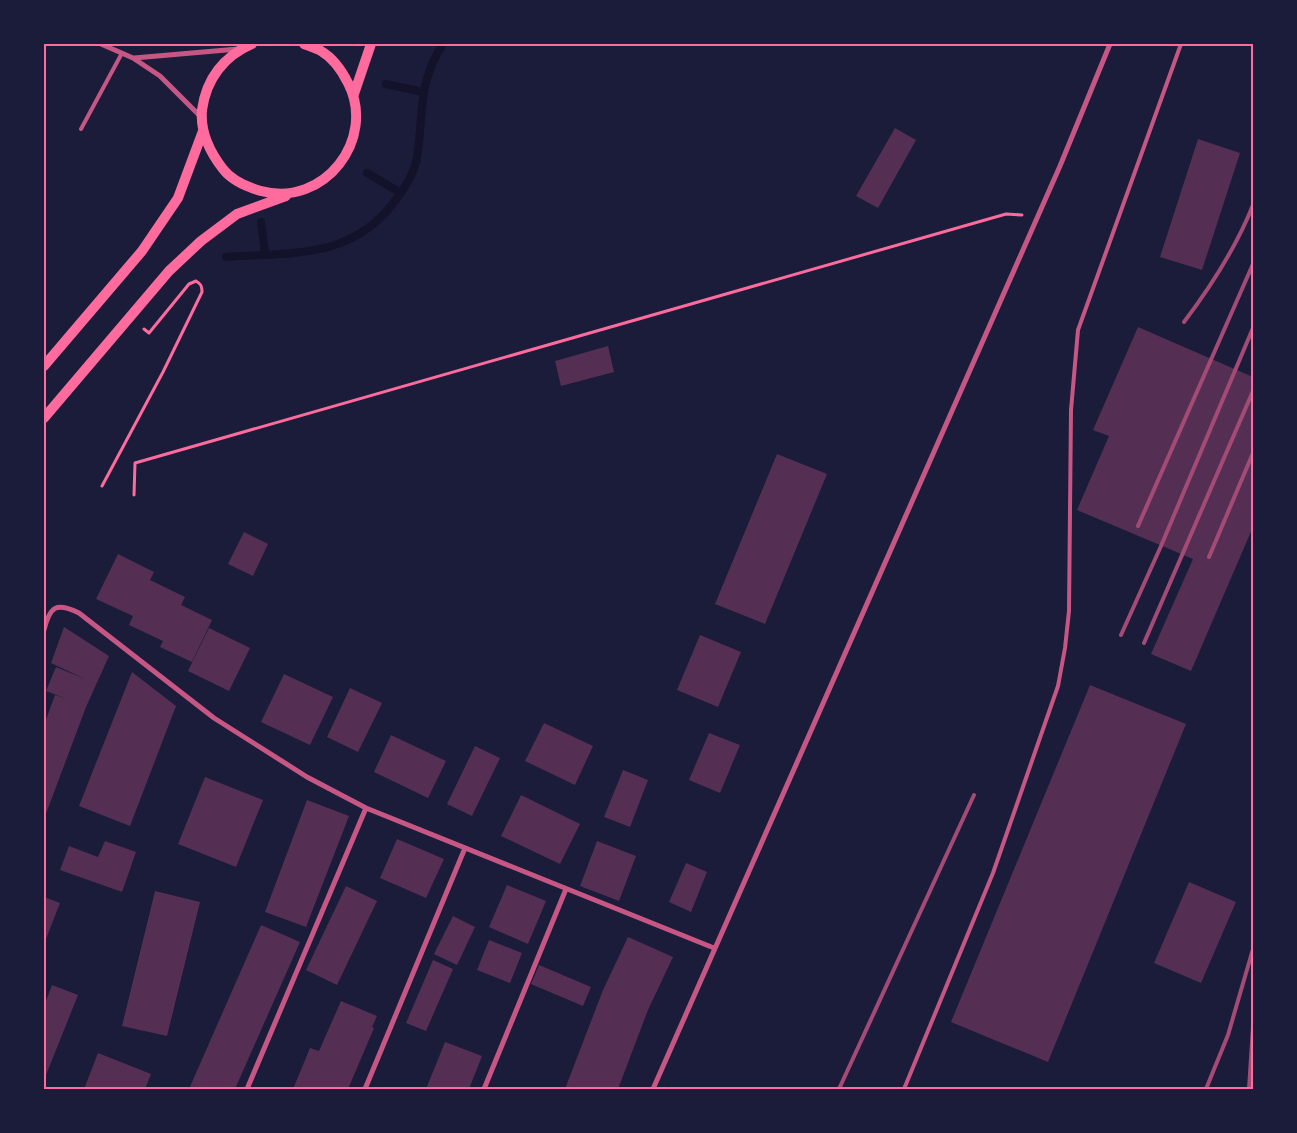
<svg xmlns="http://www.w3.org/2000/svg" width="1297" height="1133" font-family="Montserrat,sans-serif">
<rect width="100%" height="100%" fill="#1b1b3a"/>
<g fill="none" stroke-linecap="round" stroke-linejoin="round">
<!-- stream -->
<path stroke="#12122b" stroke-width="8" d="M386,84L423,92
M367,173L401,193
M261,222L265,254
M226,257C292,252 351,260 395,201C404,189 415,172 417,157C424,114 417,84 443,44"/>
</g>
<!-- building -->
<path fill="#542f53" d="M895,128L916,140L878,208L856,196Z
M1198,139L1240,153L1202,270L1160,257Z
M1138,327L1253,377V527L1191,671L1151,654L1193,559L1077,510L1109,436L1093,430Z
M608,346L614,372L561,386L555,361Z
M777,454L827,474L765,624L715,604Z
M244,532L268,544L253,576L228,564Z
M118,554L154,572L150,580L185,597L181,605L212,620L192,662L160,647L163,641L129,625L133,616L96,599Z
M64,627L109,656L86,707L44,819V725L55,695L67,699L46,691L56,667L85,679L51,663Z
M209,628L250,648L229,691L188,671Z
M700,635L741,652L718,707L677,690Z
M132,672L176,706L130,826L79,806Z
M284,674L333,697L310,745L261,722Z
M1090,685L1186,724L1048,1062L951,1022Z
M350,688L382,703L358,752L327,737Z
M544,723L593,746L575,785L525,761Z
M709,733L740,745L720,793L689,780Z
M391,735L446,761L428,798L374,772Z
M475,746L500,758L472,816L447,804Z
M623,770L648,780L630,827L604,817Z
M205,777L263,800L236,867L178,844Z
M521,795L580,824L560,864L501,836Z
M307,800L349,816L306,927L265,912Z
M397,839L444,859L426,898L380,878Z
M105,841L136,852L122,892L60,870L69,846L98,857Z
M597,841L636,856L619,901L580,886Z
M686,863L707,872L691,912L669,902Z
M1189,882L1236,902L1201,983L1154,963Z
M507,885L546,901L528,944L489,927Z
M346,886L377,901L337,985L306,970Z
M155,891L200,902L167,1036L122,1026Z
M44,897L60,903L44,944Z
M453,916L475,927L457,965L434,954Z
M261,925L300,942L235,1089H189Z
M628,937L673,957L648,1010L618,1089H565L603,990Z
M489,940L522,953L510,983L477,970Z
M433,960L453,969L426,1031L406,1023Z
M539,965L591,987L583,1006L531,984Z
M52,985L78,995L44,1080V1006Z
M341,1001L377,1016L372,1027L374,1028L348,1089H293L310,1048L319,1051Z
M445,1042L482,1056L469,1089H426Z
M98,1053L151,1074L145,1089H84Z"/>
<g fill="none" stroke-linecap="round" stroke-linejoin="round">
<!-- path -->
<path stroke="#ff6b9d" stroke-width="3" d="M102,486L163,372L202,292C202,286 201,284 196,281L189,284L149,333L144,329
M134,495L135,463L1006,214L1022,215"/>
<!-- service -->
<path stroke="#c65784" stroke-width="4" d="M81,129L122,53
M904,1089L993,873L1058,686L1065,648L1069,611L1071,410L1078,330L1181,44"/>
<!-- minor -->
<path stroke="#c65784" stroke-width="5" d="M101,44L133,58L160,76L200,116
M134,58L238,49
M44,630C50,606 56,602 79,613L214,718L307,777L366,808L714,948
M247,1089L366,808
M365,1089L465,848
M484,1089L566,889
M653,1089L1060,166L1110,44"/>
<!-- secondary -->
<path stroke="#ff6b9d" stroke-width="10" d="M252,44C224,56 206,79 202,110C200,132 209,151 223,169C232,181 247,187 261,191C324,208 377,139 348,83C342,71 333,58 321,51C316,48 309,46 304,44
M354,94L371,44
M44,366L142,251L178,198L203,131
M44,418L169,271L201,241L237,214L286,196"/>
<!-- rail -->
<path stroke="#a44b75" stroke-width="4" d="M1184,322C1212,285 1236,248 1253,205
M1138,526L1253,264
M1209,557L1253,453
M1121,635L1161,546L1253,328
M1144,643L1253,391
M839,1089L974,795
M1206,1089L1228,1035L1253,949
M1249,1089L1253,1027"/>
</g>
<!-- border -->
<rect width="1297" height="1133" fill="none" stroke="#1b1b3a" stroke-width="90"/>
<rect x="45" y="45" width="1207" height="1043" fill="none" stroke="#ff6b9d" stroke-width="2"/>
</svg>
